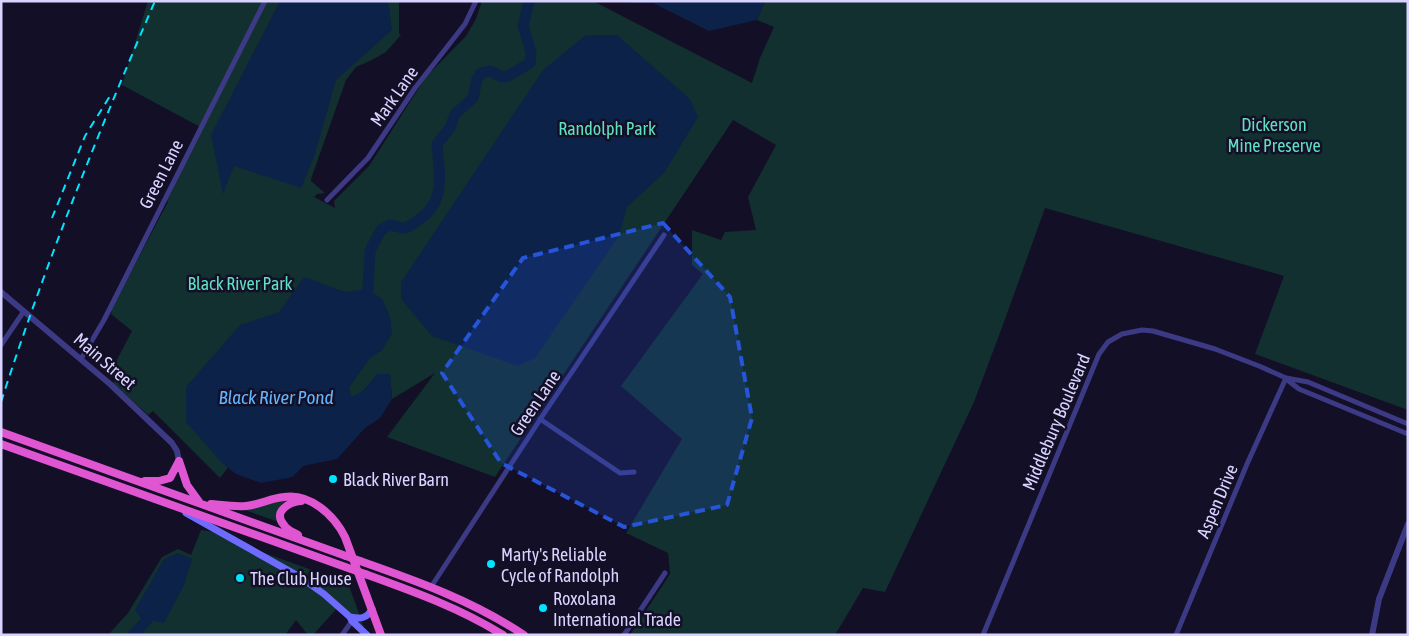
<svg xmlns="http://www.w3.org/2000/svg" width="1409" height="636" font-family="'Asap Condensed',sans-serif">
<rect width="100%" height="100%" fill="#130f26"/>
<!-- green -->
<path fill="#12302f" d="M148,1H399V34L401,35L386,52L372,60L356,67L346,80L311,179V181L325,193L317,194L314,197L335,208L334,201L369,166L426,77L466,36L476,19L482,1H593L752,83L760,58L774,27L757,20L765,1H1408V410L1255,354L1284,276L1045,208L1004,322L974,402L885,592L863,588L835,635H630L670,574L668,553L626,533L682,439L621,386L703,274L692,265V230L721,240L725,232L756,230L748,197L776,145L733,120L495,477L387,437L435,373L392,399L390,375L378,374L363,391L351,398L349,387L370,357L382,350L361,290L220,478L153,411L148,415L113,383L117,378L110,373L132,331L111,314L112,312L110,311L168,202L167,201L202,128L122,85Z
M287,500L280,506L276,521L242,509Z
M201,530L215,532L259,551L348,583L365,630L339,606L313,635H308L296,620L285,635H108L128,613L162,557L178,549L191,555Z"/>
<!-- water -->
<path fill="#0c2248" d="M280,1H388L392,30L336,80L314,157L301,188L234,166L223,194L211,135Z
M630,1H765L757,20L709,31L653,3H632Z
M586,35H617L690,99L698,117L664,173L627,207L619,236L535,358L518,366L432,336L401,299V282L543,70Z
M304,277L345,292L368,289L382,299L390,316L392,334L382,350L370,358L349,387L351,397L363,391L378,374H390L392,399L380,418L365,428L337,459L303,466L293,477L261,483L236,474L223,464L186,422V387L240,325L279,312Z
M178,553L192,559L184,585L164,623L141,618L135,610L164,559Z"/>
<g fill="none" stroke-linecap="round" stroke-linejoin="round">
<!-- river -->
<path stroke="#0c2248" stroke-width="11" d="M368,289L370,251L381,230L389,225C394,225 399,228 404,228C410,227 415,222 420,219C447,200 439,172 437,144L450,128L455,114L473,98L477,79L481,73L490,71L502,77H506L530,63L531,52L523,26L529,1
M133,635L147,620"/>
<!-- minor -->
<path stroke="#3d3a85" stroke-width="5" d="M327,200L368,158L415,88L465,24L476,1
M1,345L24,311
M81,359L104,320L265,1
M1286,379L1299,389L1408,434
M540,419L620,473L634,472
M431,587L543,415L664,235
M342,635L352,621
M624,635L665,573
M983,635L1099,354L1108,342L1122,334L1142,330L1153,331L1215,349L1259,366L1286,378L1308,382L1408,424
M1176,635L1247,464L1286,378"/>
<!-- tertiary -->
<path stroke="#3d3a85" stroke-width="6" d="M1,292L110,384L172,443L177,451L179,461
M1372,635L1379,599L1408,524"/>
<!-- secondary -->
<path stroke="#6f6bff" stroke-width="7" d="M186,513L300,577L324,594L350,617L352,621L367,635
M350,617C360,619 367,619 372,609"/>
<!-- trunk -->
<path stroke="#e055d1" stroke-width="8" d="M1,432L346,556
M1,444L351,569
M179,461L187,485L200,503
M145,481H159L170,478L179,461
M211,504C222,505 234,507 246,506C259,505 271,498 284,497C310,493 334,515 345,537L381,635
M298,535C293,532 287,530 284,525C272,512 289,502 301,501
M360,561C417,581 473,601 524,635
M365,574C412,591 460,608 503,635"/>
<!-- rail -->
<path stroke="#00e5ff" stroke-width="2" stroke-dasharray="8 6" stroke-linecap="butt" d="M52,218L85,136L110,96
M1,402C45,265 98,133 155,1"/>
<!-- trunk-bridge -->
<path stroke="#e055d1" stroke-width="8" d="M346,556L360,561
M351,569L365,574"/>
</g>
<!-- marked area -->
<path fill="#2655da" fill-opacity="0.2" stroke="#2655da" stroke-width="4" stroke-dasharray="10 6" stroke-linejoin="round" d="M663,223L730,297L752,418L727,505L624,527L501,463L442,373L523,258Z"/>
<!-- markers -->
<g fill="#00e5ff" stroke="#130f26" stroke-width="2">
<circle cx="333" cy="479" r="5"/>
<circle cx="491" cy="564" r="5"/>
<circle cx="240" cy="578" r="5"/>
<circle cx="543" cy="608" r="5"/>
</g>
<g text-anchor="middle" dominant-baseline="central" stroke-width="5" stroke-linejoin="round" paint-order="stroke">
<!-- street labels -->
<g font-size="18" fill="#d9d4ff" stroke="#130f26">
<text transform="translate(394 96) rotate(-55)">Mark Lane</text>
<text transform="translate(161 174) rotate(-63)">Green Lane</text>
<text transform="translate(105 361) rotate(41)">Main Street</text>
<text transform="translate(535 403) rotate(-56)">Green Lane</text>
<text transform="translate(1056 422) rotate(-67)">Middlebury Boulevard</text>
<text transform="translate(1217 501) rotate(-67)">Aspen Drive</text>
</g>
<!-- park labels -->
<g font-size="18" fill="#5fe0c0" stroke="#130f26">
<text x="1274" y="124">Dickerson<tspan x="1274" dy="21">Mine Preserve</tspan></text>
<text x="607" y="128">Randolph Park</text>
<text x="240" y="283">Black River Park</text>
</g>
<!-- poi labels -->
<g font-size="18" fill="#d9d4ff" stroke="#130f26" text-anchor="start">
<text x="343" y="479">Black River Barn</text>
<text x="501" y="554">Marty's Reliable<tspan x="501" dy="21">Cycle of Randolph</tspan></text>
<text x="250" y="578">The Club House</text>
<text x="553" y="598">Roxolana<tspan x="553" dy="21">International Trade</tspan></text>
</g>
<!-- water labels -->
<g font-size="19" font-style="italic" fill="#62b6ff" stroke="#130f26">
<text x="276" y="397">Black River Pond</text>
</g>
</g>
<!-- border -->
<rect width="1409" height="636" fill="none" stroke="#d9d4ff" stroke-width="5"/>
</svg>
